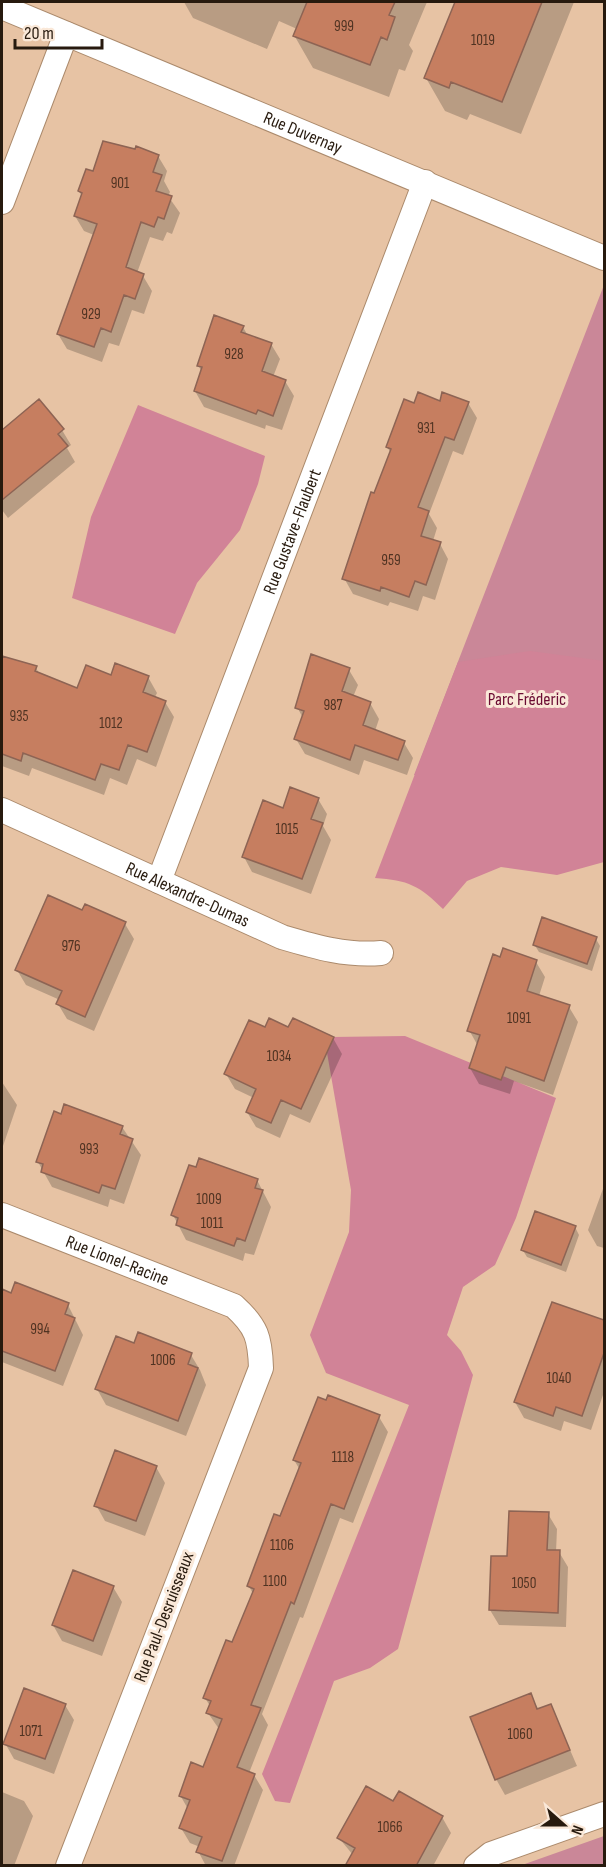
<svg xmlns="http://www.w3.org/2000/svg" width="606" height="1867" font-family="'Sofia Sans Condensed',sans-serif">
<rect width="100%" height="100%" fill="#e7c3a4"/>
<!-- green -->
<path fill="#ca8798" d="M604,285V783L414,775Z
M604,1836V1865H522Z"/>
<!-- forest -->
<path fill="#d18397" d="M138,405L265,456L258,484L240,530L197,583L175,634L72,598L91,517Z
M530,651L604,661V862L557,875L501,867L467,881L443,909C420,886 408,880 375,878L458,662Z
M405,1036L556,1098L516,1218L495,1265L463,1287L447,1335L461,1351L473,1375L398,1649L370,1668L334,1681L290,1803L275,1801L262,1774L409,1405L326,1373L310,1335L349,1232L351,1190L326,1047L332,1037Z"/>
<!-- shadow -->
<path fill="#0003" d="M184,2H427L409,45L413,51L405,71L399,69L389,97L313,68L294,35L297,29L279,21L267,49L193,18Z
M457,2H574L521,134L470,114L467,120L445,111L426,78Z
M158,156L167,171L164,181L170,192L168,196L180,213L172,234L167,232L163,241L150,237L137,273L143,276L152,291L144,314L132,310L119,346L109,343L102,362L67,349L58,334L94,235L84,231L75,216L82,196L79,191L94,173Z
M243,327L248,336L271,344L280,359L273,377L285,381L294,396L282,430L266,425L265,429L204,407L195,391L202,372L198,365Z
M38,401L62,430L71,445L67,448L75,462L8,518L2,510V432Z
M440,403H468L477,418L463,455L453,451L429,514L437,528L433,541L440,544L448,559L435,600L423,596L418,611L390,602L388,606L353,594L344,578L391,453L387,447L415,405Z
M2,657L36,668L40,675L78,690L112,677H148L157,693L155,697L165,702L174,717L156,767L137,759L127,785L110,778L104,795L32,768L29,776L2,766Z
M349,670L358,685L353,697L370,703L379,719L375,731L404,743L413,758L407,775L364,760L359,775L305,754L296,739L303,718L297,707Z
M318,799L327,814L323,826L331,840L311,894L252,872L244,857L284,810Z
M86,906L125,924L134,939L94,1031L67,1019L58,1004L60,1000L26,985L17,970L83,912Z
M596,939L600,946L592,971L539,952L534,944Z
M501,958L536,962L545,977L539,996L569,1007L578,1022L553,1095L514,1081L510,1094L479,1084L470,1068L478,1046L469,1030Z
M293,1020L333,1038L342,1054L310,1123L290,1114L280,1138L256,1127L247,1112L254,1098L235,1089L226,1074L266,1029H289Z
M2,1082L17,1105L2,1149Z
M122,1127L141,1155L124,1204L110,1199L108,1207L52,1187L38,1162Z
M257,1180L271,1207L254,1255L245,1253L243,1261L186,1240L173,1215Z
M604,1186V1248L597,1246L588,1230Z
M575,1227L579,1235L566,1272L527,1257L522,1249Z
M2,1291L68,1305L83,1335L63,1386L2,1362Z
M553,1304L604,1322V1392L591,1430L564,1421L561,1431L524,1418L515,1402Z
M135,1345L191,1355L200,1370L206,1385L186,1436L106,1405L97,1389Z
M379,1417L388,1432L353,1523L340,1518L303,1618L300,1617L262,1714L268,1725L249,1773L254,1775L263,1790L234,1866H206L198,1851L200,1847L190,1843L181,1828L188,1809L180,1795L204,1769L219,1729L208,1713L210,1706L205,1698L232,1644L253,1594L249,1586L300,1470L294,1460Z
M156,1467L165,1483L145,1536L105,1521L96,1505Z
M548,1514L557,1529L556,1552H559L568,1567L566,1627L499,1625L490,1610L492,1557L508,1558Z
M113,1587L122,1602L102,1656L62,1641L53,1625Z
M530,1695L539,1710L551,1706L577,1766L505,1795L496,1779Z
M65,1705L74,1720L54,1774L14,1759L5,1743Z
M2,1792L24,1801L33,1816L14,1866L2,1865Z
M442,1817L451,1833L433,1866H351L353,1855L339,1838Z"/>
<!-- building -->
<path fill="#c67e60" stroke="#8d6454" stroke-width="1.5" d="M307,2H395L389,15L395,17L387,40L381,37L370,65L293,36Z
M455,2H542L502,102L451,82L449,88L424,78Z
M103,141L135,149L136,146L159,155L153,172L162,175L156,191L172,196L164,219L158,217L154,227L141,222L126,267L144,274L135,299L124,295L111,332L101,328L94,347L57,334L97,224L74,216L82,193L78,191L86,169L93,171Z
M214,315L244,326L241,332L272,343L262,371L286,380L273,416L258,410L256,414L194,391L202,367L197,366Z
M418,392L440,401L442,392L469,402L454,440L445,437L418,507L429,511L421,536L441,542L426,585L415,581L409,597L381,587L380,591L342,579L371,492L374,493L391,449L386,447L404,399L414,403Z
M39,399L64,429L58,434L68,446L2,500V430Z
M311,654L350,668L342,691L371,702L363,725L405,741L398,760L355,745L350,760L294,739L304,711L295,708Z
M2,656L37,666L35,671L77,688L86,665L111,675L115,663L149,676L143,692L166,701L147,752L128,745L119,770L101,764L95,780L23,753L21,761L2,754Z
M290,787L319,798L311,819L323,823L302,879L242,857L263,800L283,808Z
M48,895L82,910L85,904L126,922L85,1017L56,1004L62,991L15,970Z
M542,917L597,937L587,964L533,945Z
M503,948L537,960L527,991L570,1005L544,1081L506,1067L501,1080L469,1068L480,1035L467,1031L493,954L500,957Z
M269,1018L288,1027L293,1018L334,1037L301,1109L281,1100L271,1123L246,1112L256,1089L224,1074L249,1020L265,1027Z
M64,1104L123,1126L120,1134L133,1139L115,1189L102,1185L99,1193L41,1172L43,1164L36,1162L54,1111L61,1114Z
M199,1158L258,1179L255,1188L263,1190L245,1241L237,1238L234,1246L176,1225L178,1218L171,1215L189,1165L196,1167Z
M535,1211L576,1226L561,1265L521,1250Z
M15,1282L69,1303L65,1314L75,1318L55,1371L2,1351V1289L11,1293Z
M552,1302L604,1320V1353L582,1416L556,1407L553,1416L514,1402Z
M138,1332L192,1353L188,1364L198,1368L178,1421L95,1389L116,1336L134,1343Z
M328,1395L380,1415L344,1509L331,1504L294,1604L291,1602L251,1705L261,1708L237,1767L255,1774L222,1861L196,1852L202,1837L179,1828L190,1800L179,1796L191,1762L203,1767L222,1719L206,1713L211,1701L203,1698L226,1640L232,1642L254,1589L247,1586L274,1514L280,1516L301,1463L293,1460L318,1397L326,1400Z
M115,1450L157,1466L136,1521L94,1506Z
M509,1511L549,1512L547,1550H560L558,1613L489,1610L491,1556H507Z
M73,1570L114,1586L93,1641L52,1625Z
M24,1688L66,1704L45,1759L3,1744Z
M531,1693L537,1709L551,1704L570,1750L495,1780L470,1717Z
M366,1786L393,1801L399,1791L443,1816L416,1866H345L355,1848L337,1838Z"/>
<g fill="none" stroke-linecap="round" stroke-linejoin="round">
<!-- minor casing -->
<g stroke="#ab8a6c" stroke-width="26">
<g id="minor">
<path id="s1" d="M2,7L604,258"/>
<path d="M2,202L66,34"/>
<path id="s2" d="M2,810L282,937C316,947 346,956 381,953"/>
<path id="s3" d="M159,881L425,182"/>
<path id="s4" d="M2,1215L234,1306C257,1327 260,1338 261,1368L68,1866"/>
<path d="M476,1866L491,1854L604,1814"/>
</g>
</g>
<!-- minor -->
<use href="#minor" stroke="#fff" stroke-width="24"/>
</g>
<g text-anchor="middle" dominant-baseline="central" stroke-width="6" stroke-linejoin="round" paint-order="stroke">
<!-- number labels -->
<g font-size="15" fill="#4f3322">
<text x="344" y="26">999</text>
<text x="483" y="40">1019</text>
<text x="120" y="183">901</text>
<text x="91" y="314">929</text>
<text x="234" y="354">928</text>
<text x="426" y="428">931</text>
<text x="391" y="560">959</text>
<text x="333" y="705">987</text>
<text x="19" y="716">935</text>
<text x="111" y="723">1012</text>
<text x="287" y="829">1015</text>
<text x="71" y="946">976</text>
<text x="519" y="1018">1091</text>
<text x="279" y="1056">1034</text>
<text x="89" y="1149">993</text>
<text x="209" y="1199">1009</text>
<text x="212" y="1223">1011</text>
<text x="40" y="1329">994</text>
<text x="163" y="1360">1006</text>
<text x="559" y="1378">1040</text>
<text x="343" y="1457">1118</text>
<text x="282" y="1545">1106</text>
<text x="275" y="1581">1100</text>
<text x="524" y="1583">1050</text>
<text x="31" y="1731">1071</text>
<text x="520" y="1734">1060</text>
<text x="390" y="1827">1066</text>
</g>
<!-- street labels -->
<g font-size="18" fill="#271a0e" stroke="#fae8d8">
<text stroke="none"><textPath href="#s1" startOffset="326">Rue Duvernay</textPath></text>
<text stroke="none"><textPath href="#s3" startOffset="374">Rue Gustave-Flaubert</textPath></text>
<text stroke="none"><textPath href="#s2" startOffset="204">Rue Alexandre-Dumas</textPath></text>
<text stroke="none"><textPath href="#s4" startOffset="124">Rue Lionel-Racine</textPath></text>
<text transform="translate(164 1617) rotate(-69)">Rue Paul-Desruisseaux</text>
</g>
<!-- park labels -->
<g font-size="18" fill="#6b0c33" stroke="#fae8d8">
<text x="527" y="699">Parc Fréderic</text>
</g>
</g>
<!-- border -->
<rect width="606" height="1867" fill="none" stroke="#271a0e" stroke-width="6"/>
<!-- north arrow -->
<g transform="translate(564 1825) rotate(111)" stroke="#fae8d8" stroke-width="4.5" paint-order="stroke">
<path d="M0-4.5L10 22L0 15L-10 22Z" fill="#271a0e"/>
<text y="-9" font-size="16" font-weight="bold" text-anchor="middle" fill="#271a0e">N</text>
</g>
<!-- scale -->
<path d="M15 39v9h87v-9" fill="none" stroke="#271a0e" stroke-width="3"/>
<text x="24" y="39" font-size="18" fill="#271a0e" stroke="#fae8d8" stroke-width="4.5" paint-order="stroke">20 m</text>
</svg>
